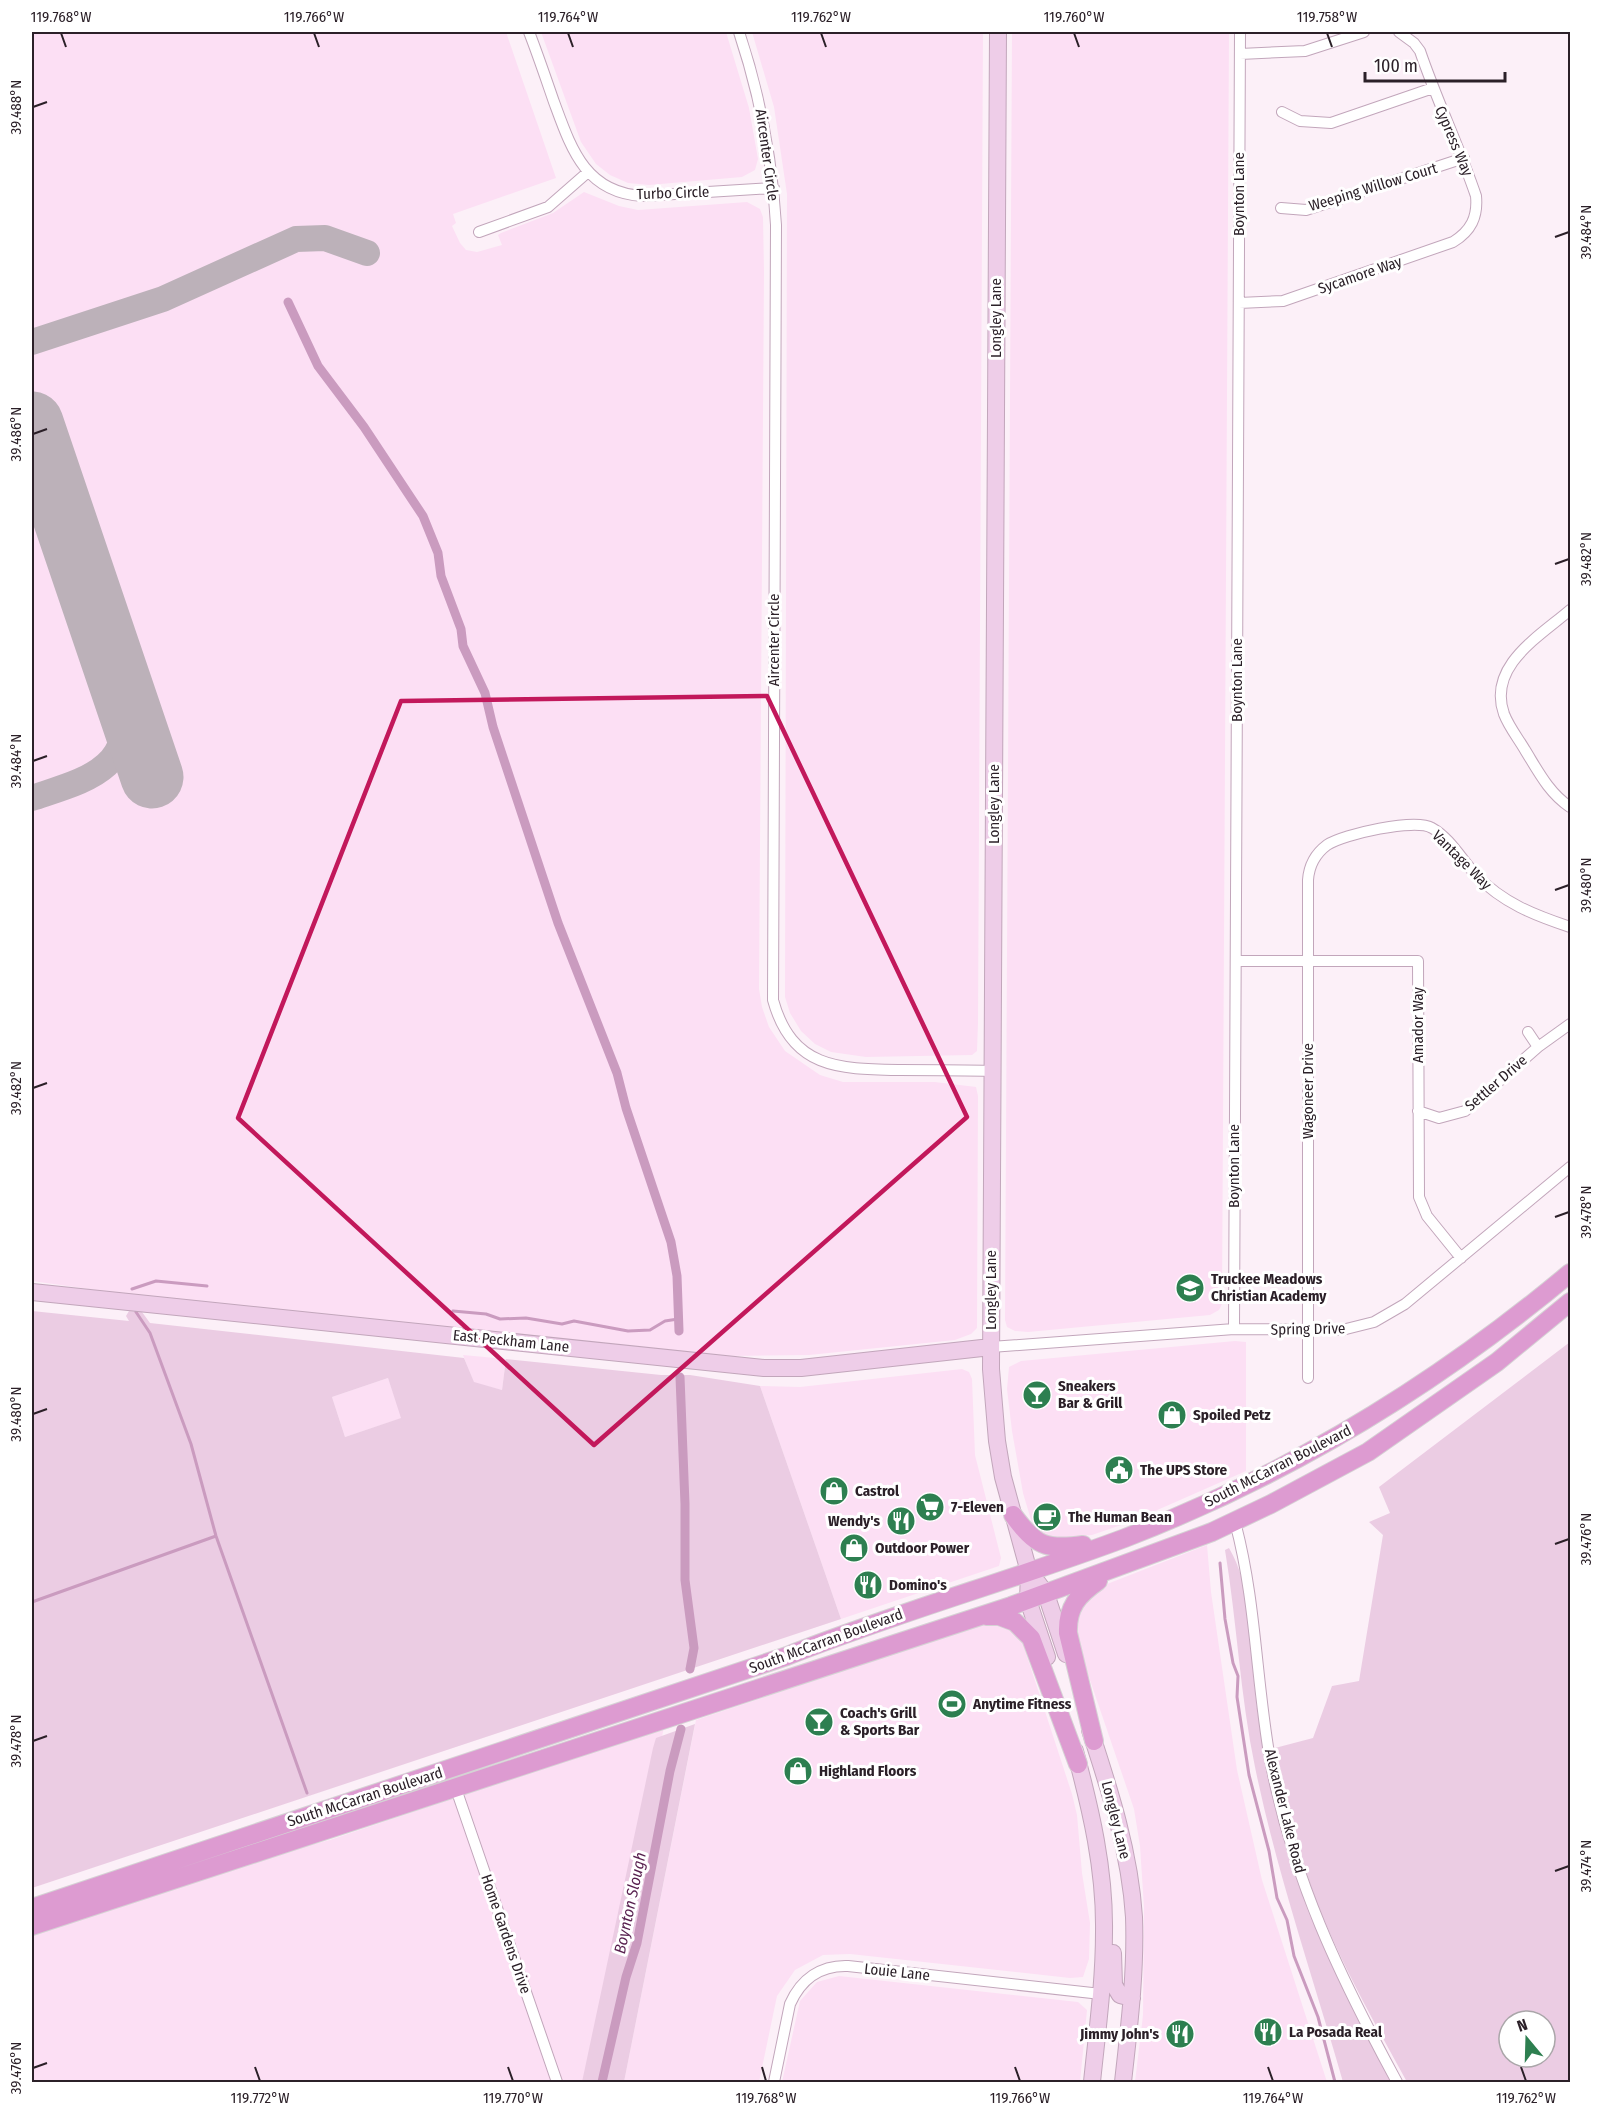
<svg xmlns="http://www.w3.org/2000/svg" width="1602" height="2114" font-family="'Fira Sans Condensed',sans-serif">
<rect width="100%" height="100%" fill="#fcf0f8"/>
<!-- built -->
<path fill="#fcdff4" d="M32,32H506L556,178L453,214L456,223L452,226L460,243L466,250L477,252L502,245L498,235L501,233L553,213L584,192L619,206L638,210L747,202L760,209L763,217L764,272L759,989L762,1007L769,1027L785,1051L820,1075L843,1082H935L976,1087L978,1096L977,1328L971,1334L955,1340L809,1355L729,1356L117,1293L32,1281Z
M541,32H726L749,108L758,159L755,170L742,177L649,185L628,183L610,175L596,164L581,142Z
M752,32H983L978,1023L977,1051L972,1055L866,1057L831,1052L815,1044L801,1031L790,1013L785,997L787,194L774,107Z
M1012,32H1229L1222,1304L1219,1310L1210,1315L1028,1332L1015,1331L1007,1327L1005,1320Z
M1235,1341L1246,1342V1471L1130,1522L1092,1535L1046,1539L1034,1530L1023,1493L1012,1431L1007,1389L1009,1367L1021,1361Z
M463,1355L506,1359L502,1390L474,1383Z
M962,1369L969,1372L972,1379L975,1455L1001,1558L999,1566L841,1619L760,1386L800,1387Z
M388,1378L402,1418L345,1437L332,1397Z
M1207,1545L1211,1592L1237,1770L1262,1880L1327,2082H1135L1143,2015L1144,1907L1140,1846L1134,1809L1076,1639L1077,1610L1102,1586Z
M983,1624L1004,1627L1017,1635L1023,1644L1072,1794L1077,1815L1082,1873L1090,1923L1089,1959L1083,1977L1070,1978L850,1954L823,1955L795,1970L777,1996L759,2082H624L696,1720Z
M664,1727L590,2082H32V1935L263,1857L330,1840Z
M839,1976L1078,2002L1087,2010L1080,2082H782L800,2001L817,1982Z"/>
<!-- green -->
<path fill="#ebcce3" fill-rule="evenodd" d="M32,1311L129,1321L126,1316L129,1311L142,1312L150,1323L464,1358L474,1382L502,1390L506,1359L661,1375H690L760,1386L841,1619L32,1888ZM388,1378L401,1418L345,1437L332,1397Z
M1570,1342V2082H1407C1375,2024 1342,1965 1317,1903C1298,1853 1288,1799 1275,1748L1313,1738L1332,1686L1359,1681L1383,1535L1369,1522L1390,1513L1379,1487ZM1509,2021H1545V2057H1509Z
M1229,1548C1252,1587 1249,1636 1254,1681C1257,1715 1263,1750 1270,1784C1292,1891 1340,1987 1392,2082H1343C1313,1977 1277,1874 1255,1767C1240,1695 1237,1622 1225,1550Z
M695,1724L624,2082H582L653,1748L656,1738Z"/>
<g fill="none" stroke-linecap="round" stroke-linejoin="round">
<!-- stream -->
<path stroke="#ca9bbf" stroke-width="3" d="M132,1289L156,1281L207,1286
M453,1311L486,1314L500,1319L526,1318L562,1324L574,1321L628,1331L650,1330L665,1321L678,1319
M136,1312L150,1333L191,1444L216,1536L307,1793
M1220,1563L1225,1619L1233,1663L1238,1676L1237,1697L1249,1775L1269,1851L1277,1898L1287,1920L1294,1956L1318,2017L1335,2082
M32,1602L216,1536"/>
<!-- canal -->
<path stroke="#ca9bbf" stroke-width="9" d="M288,302L318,366L364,427L413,501L423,516L438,553L441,576L461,629L463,646L485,693L493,727L558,923L617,1073L626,1108L671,1242L677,1276L679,1331
M680,1377L685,1504V1580L694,1648L690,1669
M602,2082L626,1977L637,1943L670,1771L681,1729"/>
<!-- taxiway -->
<path stroke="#bcb1b9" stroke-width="26" d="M32,342L163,299L296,239L325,238L367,253
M32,798C88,779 134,770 124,698"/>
<!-- runway -->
<path stroke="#bcb1b9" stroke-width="63" d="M32,423L152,777"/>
<!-- street casing -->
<g stroke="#c2a6bb" stroke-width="12">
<path id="street" d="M529,32C538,55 546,79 554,102C571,148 585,193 643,196L774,188
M739,32C760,95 772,158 776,225L773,1000C792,1069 839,1069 900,1070C931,1070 961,1070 992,1071
M1240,54L1305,51L1364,32
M1282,112L1300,121L1331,123L1433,88
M1281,208L1306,210L1464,158
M479,232L548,207L588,172
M1239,303L1283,301L1453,242C1471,231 1478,217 1476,196C1459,146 1437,101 1420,51L1414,43L1399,32
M1570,610C1540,636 1487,666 1504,714C1509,727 1518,738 1525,750C1538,771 1549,793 1570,807
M1236,961H1418L1419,1197L1427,1216L1461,1258
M1538,1047L1570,1024
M1418,1111L1439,1118L1465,1111L1538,1047L1528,1032
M1234,1329L1240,32
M991,1347L1234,1329L1342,1330L1374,1322L1405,1304L1570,1167
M1308,1378V880C1309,866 1315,854 1327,845C1344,834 1415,818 1432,828C1450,838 1462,860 1476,875C1503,903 1534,915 1570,927
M1235,1522C1256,1600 1256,1680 1270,1759C1292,1878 1340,1977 1397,2082
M455,1786L557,2082
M774,2082L790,2004C801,1979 821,1965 848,1966L1101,1994"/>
</g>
<!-- secondary casing -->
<g stroke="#c2a6bb" stroke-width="18">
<path id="secondary" d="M998,32L991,1369L997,1441L1003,1477L1029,1572L1028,1600L1047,1657
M32,1292L764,1368H801L991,1347
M1038,1583L1046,1594L1066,1654
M1090,1730C1110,1791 1130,1853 1134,1917C1136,1973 1129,2028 1123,2082
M1075,1751C1091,1810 1105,1870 1104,1932C1104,1982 1097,2033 1092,2082
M1113,1953L1114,1985L1120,1995L1132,1998"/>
</g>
<!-- primary casing -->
<g stroke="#d5d2d4" stroke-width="20">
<path id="primary" d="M1013,1515C1036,1546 1045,1550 1083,1545
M986,1616H999L1015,1622L1031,1638L1078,1764
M1094,1741L1068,1633C1067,1607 1078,1595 1098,1581
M32,1908L787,1656C898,1612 1013,1580 1125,1538C1288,1475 1437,1384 1570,1273
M32,1926L1011,1606L1212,1532L1271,1504L1368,1452L1497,1362L1570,1302"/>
</g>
<!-- street -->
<use href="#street" stroke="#fff" stroke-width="10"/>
<!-- secondary -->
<use href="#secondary" stroke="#eecde8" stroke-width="16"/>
<!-- primary -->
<use href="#primary" stroke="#dd9bd1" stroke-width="18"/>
</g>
<!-- marked area -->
<path fill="none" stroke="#c2185b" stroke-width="4.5" stroke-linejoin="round" d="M767,696L967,1117L594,1445L238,1118L401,701Z"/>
<!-- ticks -->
<path fill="none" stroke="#2b2028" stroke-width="2" d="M61,33L66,47M314,33L319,47M568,33L573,47M821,33L826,47M1074,33L1079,47M1327,33L1332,47M33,107L47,102M1555,237L1569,232M33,434L47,429M1555,564L1569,559M33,761L47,756M1555,890L1569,885M33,1088L47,1083M1555,1217L1569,1212M33,1414L47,1409M1555,1544L1569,1539M33,1741L47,1736M1555,1871L1569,1866M255,2067L260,2081M508,2067L513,2081M762,2067L766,2081M1015,2067L1020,2081M1268,2067L1273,2081M1521,2067L1526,2081M33,2068L47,2063"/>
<!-- icons -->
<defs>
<g id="school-disc" transform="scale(1.5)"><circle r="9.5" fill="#2d7f50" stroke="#fff"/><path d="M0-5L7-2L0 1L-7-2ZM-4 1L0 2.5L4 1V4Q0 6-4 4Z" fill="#fff"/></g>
<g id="bar-disc" transform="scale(1.5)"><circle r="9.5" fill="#2d7f50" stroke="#fff"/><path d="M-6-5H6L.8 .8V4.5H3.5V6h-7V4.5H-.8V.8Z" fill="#fff"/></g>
<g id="shop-disc" transform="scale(1.5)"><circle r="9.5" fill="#2d7f50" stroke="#fff"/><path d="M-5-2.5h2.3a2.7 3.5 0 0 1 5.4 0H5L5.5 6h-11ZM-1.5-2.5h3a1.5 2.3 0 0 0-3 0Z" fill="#fff"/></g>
<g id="civic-disc" transform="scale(1.5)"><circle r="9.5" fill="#2d7f50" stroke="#fff"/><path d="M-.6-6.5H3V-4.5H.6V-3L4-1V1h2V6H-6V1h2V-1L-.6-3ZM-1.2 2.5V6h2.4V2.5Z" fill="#fff"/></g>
<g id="supermarket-disc" transform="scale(1.5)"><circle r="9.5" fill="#2d7f50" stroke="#fff"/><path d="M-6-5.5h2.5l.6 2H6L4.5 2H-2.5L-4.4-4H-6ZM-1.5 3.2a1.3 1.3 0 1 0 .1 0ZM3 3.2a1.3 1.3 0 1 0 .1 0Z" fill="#fff"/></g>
<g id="cafe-disc" transform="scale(1.5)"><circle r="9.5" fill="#2d7f50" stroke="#fff"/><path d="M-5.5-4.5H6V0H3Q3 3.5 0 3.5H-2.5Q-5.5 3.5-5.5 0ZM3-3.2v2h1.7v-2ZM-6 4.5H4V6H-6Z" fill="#fff"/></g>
<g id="restaurant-disc" transform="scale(1.5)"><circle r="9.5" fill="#2d7f50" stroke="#fff"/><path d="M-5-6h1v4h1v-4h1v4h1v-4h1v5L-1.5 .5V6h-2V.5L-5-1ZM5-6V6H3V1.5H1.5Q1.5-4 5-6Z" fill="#fff"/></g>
<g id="stadium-disc" transform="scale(1.5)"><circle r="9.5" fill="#2d7f50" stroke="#fff"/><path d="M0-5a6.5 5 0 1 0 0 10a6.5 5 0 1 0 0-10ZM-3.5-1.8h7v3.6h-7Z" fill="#fff"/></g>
</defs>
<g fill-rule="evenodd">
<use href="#school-disc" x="1190" y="1288"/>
<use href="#bar-disc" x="1037" y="1395"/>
<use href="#shop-disc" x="1172" y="1415"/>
<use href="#civic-disc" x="1119" y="1470"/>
<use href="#shop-disc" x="834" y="1491"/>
<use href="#supermarket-disc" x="930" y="1507"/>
<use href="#cafe-disc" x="1047" y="1517"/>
<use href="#restaurant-disc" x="901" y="1521"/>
<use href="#shop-disc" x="854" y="1548"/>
<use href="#restaurant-disc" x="868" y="1585"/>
<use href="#stadium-disc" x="952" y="1704"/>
<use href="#bar-disc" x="819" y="1722"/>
<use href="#shop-disc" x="798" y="1771"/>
<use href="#restaurant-disc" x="1268" y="2032"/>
<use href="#restaurant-disc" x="1180" y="2034"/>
</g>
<g text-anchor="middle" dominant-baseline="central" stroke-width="6" stroke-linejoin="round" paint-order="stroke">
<!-- street labels -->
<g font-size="15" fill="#2b2028" stroke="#fff">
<text transform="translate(1454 141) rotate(67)">Cypress Way</text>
<text transform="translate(767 155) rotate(82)">Aircenter Circle</text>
<text transform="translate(1373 187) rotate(-17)">Weeping Willow Court</text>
<text transform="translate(673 193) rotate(-2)">Turbo Circle</text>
<text transform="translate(1239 194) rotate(-90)">Boynton Lane</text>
<text transform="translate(1360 275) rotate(-19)">Sycamore Way</text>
<text transform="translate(996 318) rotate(-90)">Longley Lane</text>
<text transform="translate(774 640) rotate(-90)">Aircenter Circle</text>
<text transform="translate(1237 680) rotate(-90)">Boynton Lane</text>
<text transform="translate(994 804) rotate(-90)">Longley Lane</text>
<text transform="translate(1462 860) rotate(45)">Vantage Way</text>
<text transform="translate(1418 1025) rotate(-90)">Amador Way</text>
<text transform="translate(1496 1083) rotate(-41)">Settler Drive</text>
<text transform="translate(1308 1091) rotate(-90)">Wagoneer Drive</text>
<text transform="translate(1234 1166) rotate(-90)">Boynton Lane</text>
<text transform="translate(991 1290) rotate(-90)">Longley Lane</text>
<text transform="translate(1308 1329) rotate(-1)">Spring Drive</text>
<text transform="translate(511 1341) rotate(6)">East Peckham Lane</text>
<text transform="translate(1278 1466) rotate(-27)">South McCarran Boulevard</text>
<text transform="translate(826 1641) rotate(-20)">South McCarran Boulevard</text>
<text transform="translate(365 1797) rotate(-18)">South McCarran Boulevard</text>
<text transform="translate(1285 1811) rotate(76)">Alexander Lake Road</text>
<text transform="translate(1116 1820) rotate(76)">Longley Lane</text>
<text transform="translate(506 1934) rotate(71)">Home Gardens Drive</text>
<text transform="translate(897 1972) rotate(6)">Louie Lane</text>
</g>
<!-- poi labels -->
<g font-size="15" font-weight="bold" fill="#2b2028" stroke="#fff" text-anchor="start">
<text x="1211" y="1279">Truckee Meadows<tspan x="1211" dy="17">Christian Academy</tspan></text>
<text x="1058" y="1386">Sneakers<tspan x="1058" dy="17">Bar &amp; Grill</tspan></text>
<text x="1193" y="1415">Spoiled Petz</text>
<text x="1140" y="1470">The UPS Store</text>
<text x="855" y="1491">Castrol</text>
<text x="951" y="1507">7-Eleven</text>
<text x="1068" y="1517">The Human Bean</text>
<text x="880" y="1521" text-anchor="end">Wendy's</text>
<text x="875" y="1548">Outdoor Power</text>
<text x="889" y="1585">Domino's</text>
<text x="973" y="1704">Anytime Fitness</text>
<text x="840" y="1713">Coach's Grill<tspan x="840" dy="17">&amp; Sports Bar</tspan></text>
<text x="819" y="1771">Highland Floors</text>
<text x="1289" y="2032">La Posada Real</text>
<text x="1159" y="2034" text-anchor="end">Jimmy John's</text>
</g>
<!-- water labels -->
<g font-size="16" font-style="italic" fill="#571f4e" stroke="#fff">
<text transform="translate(630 1903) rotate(-78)">Boynton Slough</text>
</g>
</g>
<!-- border -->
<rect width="1602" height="2114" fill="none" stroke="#ffffff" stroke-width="66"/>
<!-- north arrow -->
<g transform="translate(1527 2039) rotate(341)"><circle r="28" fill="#ffffff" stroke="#aaa6a9" stroke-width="1.5"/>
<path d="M0-4.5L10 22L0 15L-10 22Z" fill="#2d7f50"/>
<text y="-9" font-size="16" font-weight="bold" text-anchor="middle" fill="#2b2028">N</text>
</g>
<!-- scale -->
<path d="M1365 72v9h140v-9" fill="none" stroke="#2b2028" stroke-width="3"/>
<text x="1374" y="72" font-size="18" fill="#2b2028" stroke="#ffffff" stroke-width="4.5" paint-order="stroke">100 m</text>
<rect x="33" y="33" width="1536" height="2048" fill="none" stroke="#2b2028" stroke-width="2"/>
<g font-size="15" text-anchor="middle" fill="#2b2028">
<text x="61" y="22">119.768°W</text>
<text x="314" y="22">119.766°W</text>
<text x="568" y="22">119.764°W</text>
<text x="821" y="22">119.762°W</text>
<text x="1074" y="22">119.760°W</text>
<text x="1327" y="22">119.758°W</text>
<text transform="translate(16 107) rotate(-90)" y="5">39.488°N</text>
<text transform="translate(1586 232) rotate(-90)" y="5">39.484°N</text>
<text transform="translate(16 434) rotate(-90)" y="5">39.486°N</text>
<text transform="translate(1586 559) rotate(-90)" y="5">39.482°N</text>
<text transform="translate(16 761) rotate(-90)" y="5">39.484°N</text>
<text transform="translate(1586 885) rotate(-90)" y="5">39.480°N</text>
<text transform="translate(16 1088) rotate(-90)" y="5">39.482°N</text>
<text transform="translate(1586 1212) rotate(-90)" y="5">39.478°N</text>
<text transform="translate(16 1414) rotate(-90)" y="5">39.480°N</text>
<text transform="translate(1586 1539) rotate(-90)" y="5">39.476°N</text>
<text transform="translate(16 1741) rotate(-90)" y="5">39.478°N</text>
<text transform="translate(1586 1866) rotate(-90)" y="5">39.474°N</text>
<text transform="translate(16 2068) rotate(-90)" y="5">39.476°N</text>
<text x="260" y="2103">119.772°W</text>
<text x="513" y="2103">119.770°W</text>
<text x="766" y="2103">119.768°W</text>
<text x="1020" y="2103">119.766°W</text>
<text x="1273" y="2103">119.764°W</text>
<text x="1526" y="2103">119.762°W</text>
</g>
</svg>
